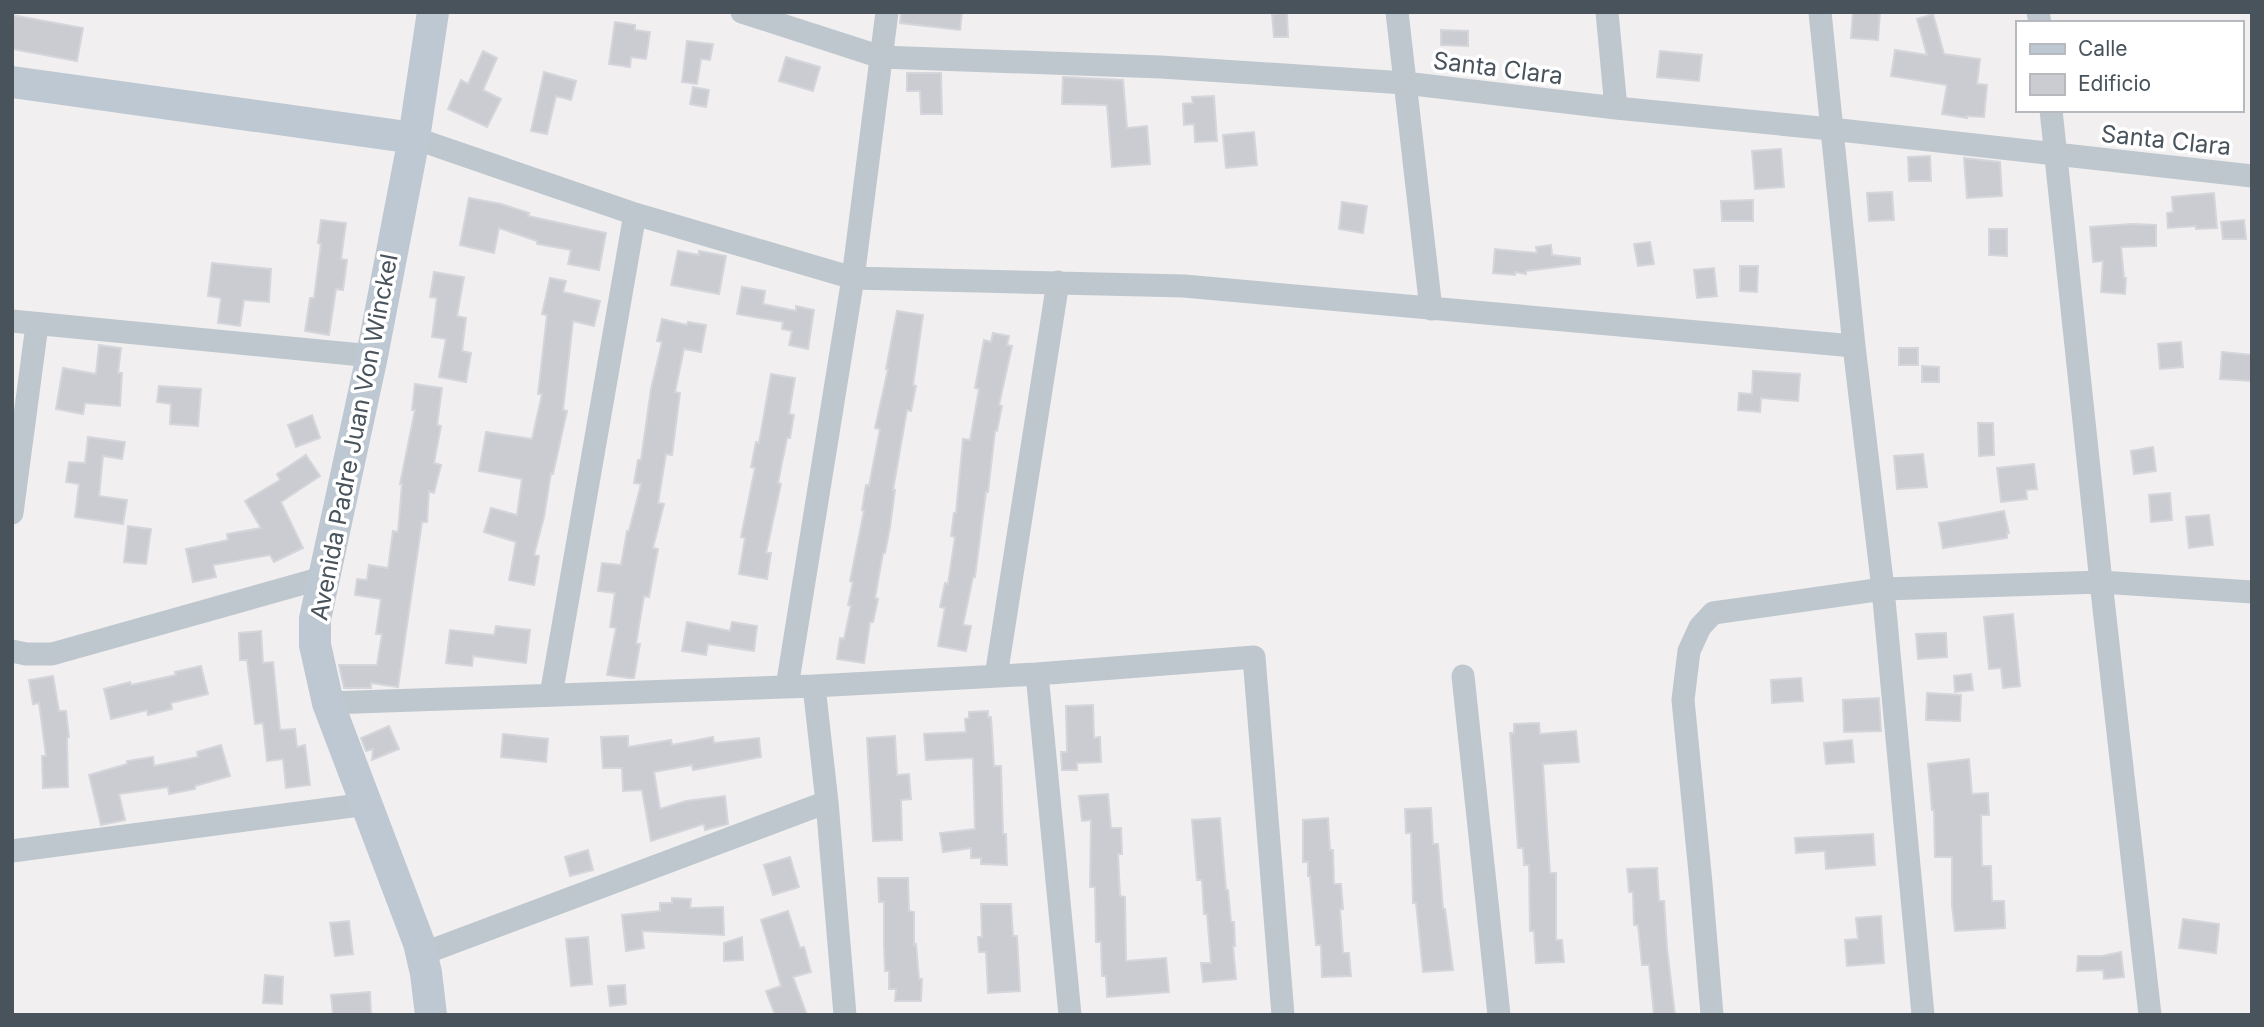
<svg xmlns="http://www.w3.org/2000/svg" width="2264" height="1027" font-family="Inter,sans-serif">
<rect width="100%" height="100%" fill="#f2eff0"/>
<!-- building -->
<path fill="#caccd2" stroke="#d4d6db" stroke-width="2" d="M901,12H962L960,30L900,23Z
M1853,12H1880L1878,40L1851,38Z
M1287,13L1288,37H1274L1272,14Z
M1933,14L1944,54L1980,59L1977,84L1987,85L1984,117L1967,116V118L1942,114L1947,85L1891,76L1895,50L1927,55L1917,19Z
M12,15L83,28L77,61L12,49Z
M615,22L635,25V30L650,32L646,59L631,57L630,67L609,64Z
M1441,30L1468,31V46L1441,45Z
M687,41L713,44L710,60L701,59L697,84L682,82Z
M483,51L497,58L483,90L501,99L487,127L448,109L461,80L468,84Z
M1660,51L1702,55L1699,81L1657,77Z
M786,57L820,67L813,91L779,81Z
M544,72L576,81L571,100L556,96L547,134L531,131Z
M907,73H941L942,114H921L920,91H907Z
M1063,77L1123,80L1127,128L1147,126L1150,164L1112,167L1107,105L1062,104Z
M693,87L709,90L706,107L690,104Z
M1214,96L1217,141L1195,142L1194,124L1184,125L1183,104L1193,103L1192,97Z
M1254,132L1257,165L1226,168L1223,135Z
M1781,149L1784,187L1755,189L1752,151Z
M1930,156L1931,181H1909L1908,157Z
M1964,158L2000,162L2002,196L1967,198Z
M1892,192L1894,220L1869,221L1867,193Z
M2214,193L2217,228L2196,229V226L2168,228L2167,213L2173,212L2172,197Z
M469,198L501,204L529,213L528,216L606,233L599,270L568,264L571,250L537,244V241L499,228L494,253L460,245Z
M1753,200V221H1722L1721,201Z
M1342,202L1367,206L1363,233L1339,229Z
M321,220L346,223L341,259L347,260L343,290L336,289L329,335L305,331L310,298H314L321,244L318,243Z
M2244,220L2246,239H2223L2221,222Z
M2132,224L2156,225V246L2121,247L2124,278H2126L2125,294L2101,292L2103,261L2093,262L2090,227Z
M1989,229H2007V256L1989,255Z
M1650,242L1654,264L1638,266L1634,244Z
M1551,245L1552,255L1580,258V264L1526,271V274L1515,272V275L1493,273L1495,249L1537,253L1536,247Z
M678,251L699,255V251L726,256L719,294L671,285Z
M212,263L271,269L269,302L244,300L240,326L218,323L221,298L208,296Z
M1740,266H1758L1757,292L1740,291Z
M1714,268L1717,296L1697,298L1694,270Z
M434,272L464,277L457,316L466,318L462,351L471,353L466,382L439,377L446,339L432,337L437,298L430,297Z
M550,278L566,281L563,292L600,301L594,326L573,321L563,410L567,411L553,474L551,473L544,517L534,555L539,556L534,585L509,580L516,542L484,532L491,508L517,515L522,479L479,471L486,432L532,439L542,394H538L547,315L542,314Z
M742,287L765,291L763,304L796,311V306L814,310L808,349L789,345L792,331L782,329L783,322L737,314Z
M897,311L923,315L913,385L916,386L911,411L907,410L893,490H895L890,527L885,553H883L875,598L878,599L873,622H870L864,663L837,659L840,638L844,639L851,606L848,605L853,582L850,581L864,511L862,510L866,485L869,486L880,429L875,428L888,369H886Z
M662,319L687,325L688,322L706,325L701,352L684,349L675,392L680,393L672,455L666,454L658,503L664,504L653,548L658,549L649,597L644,596L636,644H640L634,678H629L607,675L616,628L610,627L615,593L598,591L602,563L621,565L627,531H629L641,484L634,483L638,460H641L651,389L662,342L657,341Z
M993,333L1009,336L1007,345L1012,346L999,405L1002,406L997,431H995L988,492H986L975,577H973L963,625L971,626L966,651L938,646L945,608L940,607L945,583L948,584L955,537L951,536L954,513H956L963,439L970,440L979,389L975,388L984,340L991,342Z
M2181,342L2183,367L2160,369L2158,344Z
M99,345L121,348L118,373H122L120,406L85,403L83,414L56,409L63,368L96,374Z
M1899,348H1918V365H1899Z
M2222,352L2252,355V381L2220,379Z
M1922,366L1939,367V382H1922Z
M1753,371L1800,374L1798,401L1761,398L1760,412L1738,410L1739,393L1752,394Z
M771,374L795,378L789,414L794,415L790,438H787L778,483L781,484L766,553H771L767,579L739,574L745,538L741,537L755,468L751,467L756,442L759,443Z
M415,384L442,388L437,425L441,426L434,463L441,465L434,493L429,491L427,522H422L398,687L371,683V688H344L339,665H377L382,634H376L381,599L355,595L357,579L367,580L369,565L388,568L393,531L398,532L402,484H400L415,410H412Z
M159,386L201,389L198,426L170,424L171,404L157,402Z
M312,415L320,438L296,447L288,425Z
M1978,423H1993L1994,455L1979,456Z
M88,437L125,442L122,459L103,456L99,496L127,500L123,524L75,517L79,484L66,482L69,462L85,463Z
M2153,447L2156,471L2134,474L2131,451Z
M1923,454L1927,487L1897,489L1894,456Z
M306,455L320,476L281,502L303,548L274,562L270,555L213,565L216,577L193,582L186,549L228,540L227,534L261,528L245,501L280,480L277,474Z
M2034,464L2037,489L2026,490L2027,499L2001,502L1997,468Z
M2170,493L2172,520L2151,522L2149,495Z
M2004,511L2009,533H2007V538L1943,548L1939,523Z
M2209,515L2213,545L2189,548L2186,517Z
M128,526L151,529L146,564L124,562Z
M2013,614L2020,686L2003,688L2001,668L1989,669L1984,617Z
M687,622L730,631L732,622L757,626L754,651L708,644L706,655L682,651Z
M496,626L530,630L526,663L473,656L472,666L446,663L450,630L494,635Z
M261,631L263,663L273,662L280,730L295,729L297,747L305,745L310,785L286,788L283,759L267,761L263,723L255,724L247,660H240L239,633Z
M1946,633L1947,657L1918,659L1916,634Z
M201,666L208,694L171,703L172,709L148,715L147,710L111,719L104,689L130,682L131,685L176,675L175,672Z
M1971,674L1973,690L1955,692L1954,676Z
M53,676L59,711H66L69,737L67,738L68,787L43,788L42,756H46L39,703L33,704L29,680Z
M1801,678L1803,701L1772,703L1771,680Z
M1927,693L1961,695L1960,721L1926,720Z
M1879,698L1881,731L1844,732L1843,700Z
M1093,705L1094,738L1100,737L1101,762L1077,763V770H1062L1061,752H1067L1066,706Z
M988,711V717H991L994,766H1001L1003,834H1006L1007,865L981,864V858H971V848L943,852L940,833L975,829L973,758L926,760L924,734L966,732L965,719L969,718V712Z
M1539,723L1540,734L1576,731L1579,762L1543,764L1550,873H1556V940H1562L1564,962L1536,963L1534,931H1530L1529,865H1524L1523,848H1518L1510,733H1514V724Z
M389,726L399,749L372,760L373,749L366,751L361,738Z
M503,734L548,739L546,762L501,757Z
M628,736V747L671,740L672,745L713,737L714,743L759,738L761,757L693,770L692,765L654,772L660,809L686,801L725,796L728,824L705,830L704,824L651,841L642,790L623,791L622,768H603L601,737Z
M895,736L897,775L909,774L911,799L901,800L902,840L873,841L867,738Z
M1852,740L1854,762L1826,764L1824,743Z
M221,745L230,776L195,786V789L169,794L168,787L119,794L125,820L101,825L89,775L127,764V761L153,757L154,766L198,757L197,752Z
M1969,759L1972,794L1988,793L1989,815H1981L1982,866H1991L1992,901H2004L2005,928L1955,931L1952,906V857H1935L1934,810H1932L1928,764Z
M1108,794L1111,828H1121L1122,854H1118L1120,896L1125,897L1126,961L1166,958L1169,992L1107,997L1106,976H1102L1101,942H1096L1095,887H1090L1091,820L1082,821L1079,796Z
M1431,808L1433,844H1438L1443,909H1445L1453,970L1423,972L1416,903H1413L1411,833H1406L1405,809Z
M1220,818L1226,890H1228L1231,922H1234L1235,946H1233L1236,979L1203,982L1201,963H1211L1207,914H1204L1202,880H1197L1192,820Z
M1328,818L1330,850H1333L1334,884H1341L1343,909H1340L1343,953H1349L1351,976L1322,977L1321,945H1316L1310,876H1308V862H1303V820Z
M1873,834L1875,865L1826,869L1825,851L1796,853L1795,838Z
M588,850L593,870L570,876L565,857Z
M790,857L799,887L773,895L764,865Z
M1657,868L1659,901H1664L1667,948L1675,1015H1654L1649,965H1642L1638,925H1634L1633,892H1629L1627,869Z
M878,878H908L909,911L914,912V945L916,944L919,979H922L921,1001H895L896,989H889V971H885L884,945V902H879Z
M672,898L691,899L690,908L723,907L724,935L642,931L644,948L626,951L622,915L660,911V903H672Z
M981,904H1011L1013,936H1017L1020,991L988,993L986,952H979L978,937H982Z
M788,911L800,948L804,947L811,972L793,977L807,1015H775L766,991L781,986L761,920Z
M1881,916L1884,963L1847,966L1845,940L1858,939L1856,918Z
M2183,919L2219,924L2216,953L2179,948Z
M349,921L353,954L335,956L330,923Z
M588,937L592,984L571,986L566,939Z
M742,937L743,960L724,961V943Z
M2121,952L2124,977L2104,979L2103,970L2077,971L2078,956H2102Z
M265,975L283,977L282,1004L263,1003Z
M625,985L626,1004L610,1006L608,986Z
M370,992L371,1015H333L331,995Z"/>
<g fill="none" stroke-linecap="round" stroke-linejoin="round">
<!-- minor -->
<path stroke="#bec7ce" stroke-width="23" d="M742,12L881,57L1161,67L1405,83L1616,108L1831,129L2252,176
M1397,12L1431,309
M1607,12L1616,108
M1820,12L1854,346L1883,589L1923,1015
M2038,12L2040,23
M2051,110L2101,582L2150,1015
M414,138L635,214L853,278L1184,286L1854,346
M12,321L372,356
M12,513L37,325
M12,651L26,654H52L322,578
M1037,674L1070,1015
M996,676L1058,282
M1463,676L1499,1015
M814,686L827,802L845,1015
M787,687L853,278L887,12
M551,695L635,214
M328,703L814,686L1037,674L1254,657L1283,1015
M12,851L367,804
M422,954L827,802
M1712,1015L1701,883L1683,700L1689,651L1700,627L1713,613L1883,589L2101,582L2252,592"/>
<!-- secondary -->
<path stroke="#bec8d2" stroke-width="32" d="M12,82L414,138
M431,1015L426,973L419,943L328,703L315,645V619L372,356L414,138L433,12"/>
</g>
<g text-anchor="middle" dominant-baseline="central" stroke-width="7" stroke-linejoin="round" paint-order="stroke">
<!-- street labels -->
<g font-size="24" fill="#48535c" stroke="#fff">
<text transform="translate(1498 68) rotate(7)">Santa Clara</text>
<text transform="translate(2166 140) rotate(6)">Santa Clara</text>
<text transform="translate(354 437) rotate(-79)">Avenida Padre Juan Von Winckel</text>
</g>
</g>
<!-- border -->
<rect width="2264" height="1027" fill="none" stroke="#48535c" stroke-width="28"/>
<!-- legend -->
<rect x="2016" y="21" width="228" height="91" fill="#ffffff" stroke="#b6babe" stroke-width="2"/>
<rect x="2030" y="44" width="35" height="10" fill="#bec8d2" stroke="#b6babe" stroke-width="2"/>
<text x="2078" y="56" font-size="21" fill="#48535c">Calle</text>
<rect x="2030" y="74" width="35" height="21" fill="#caccd2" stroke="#b6babe" stroke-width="2"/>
<text x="2078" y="91" font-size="21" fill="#48535c">Edificio</text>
</svg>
